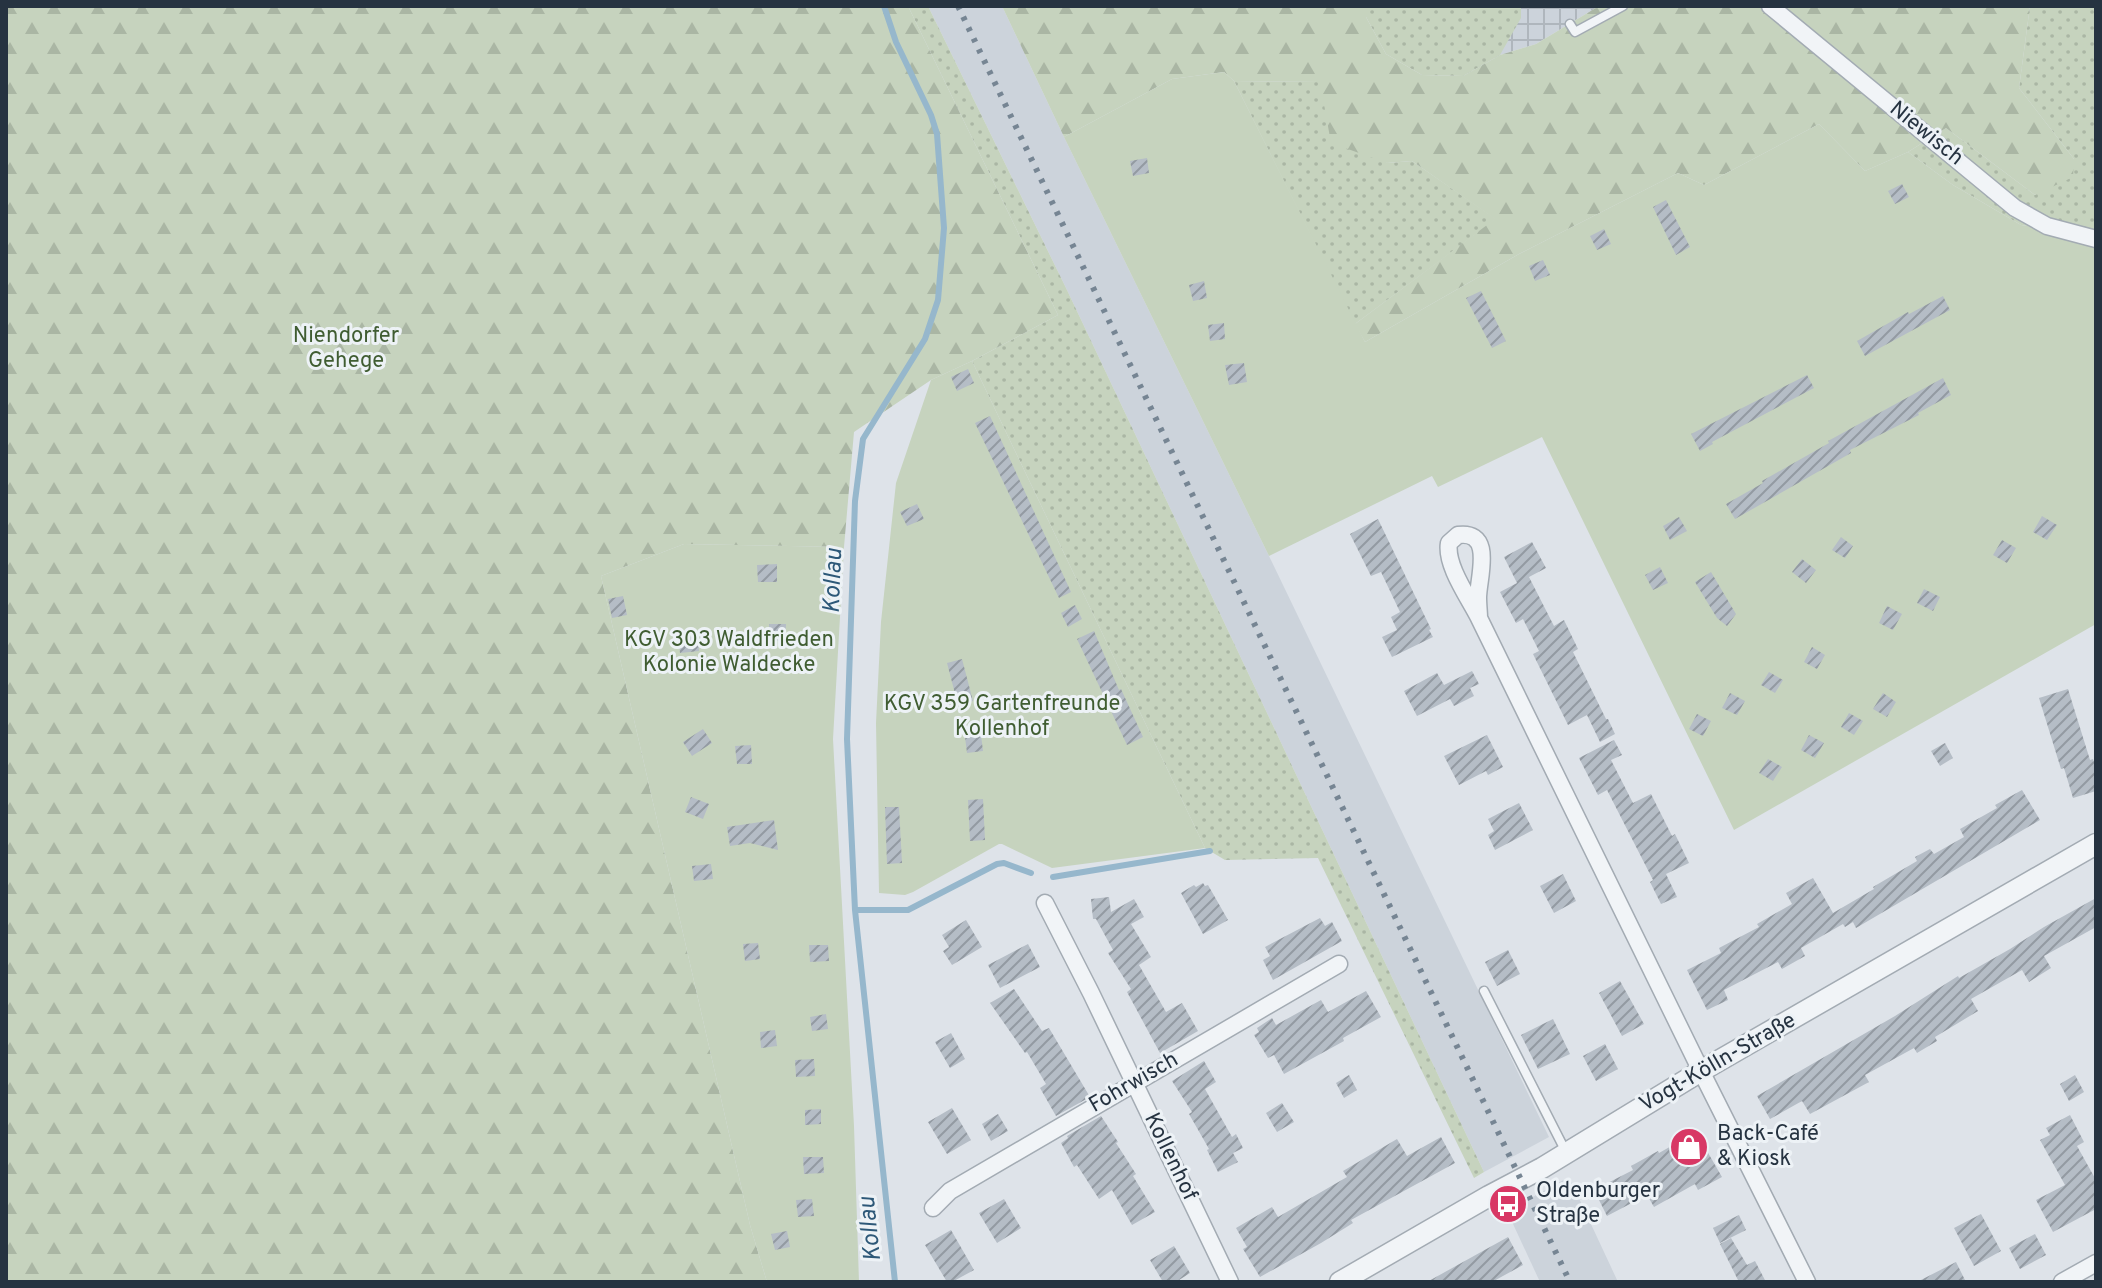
<svg xmlns="http://www.w3.org/2000/svg" width="2102" height="1288" font-family="Overpass,sans-serif">
<defs>
<pattern id="industrial-grid" width="8" height="8" patternUnits="userSpaceOnUse" patternTransform="scale(2)"><rect width="8" height="8" fill="#ccd3db"/><path d="M0 4h8M4 0v8" fill="none" stroke="#afb6bd"/></pattern>
<pattern id="grass-dots" width="8" height="8" patternUnits="userSpaceOnUse" patternTransform="scale(2)"><rect width="8" height="8" fill="#c6d3be"/><path d="M2 2h.1M6 6h.1" fill="none" stroke="#aab6a4" stroke-width="1.8" stroke-linecap="round"/></pattern>
<pattern id="forest-firs" width="22" height="20" patternUnits="userSpaceOnUse" patternTransform="scale(2)"><rect width="22" height="20" fill="#c6d3be"/><path d="M5 1l3.5 6h-7zM16 11l3.5 6h-7z" fill="#aab6a4"/></pattern>
<pattern id="building-hatch" width="6" height="6" patternUnits="userSpaceOnUse" patternTransform="scale(2)"><rect width="6" height="6" fill="#b5bdc6"/><path d="M-1 1l2-2M0 6l6-6M5 7l2-2" fill="none" stroke="#939aa2"/></pattern>
</defs>
<rect width="100%" height="100%" fill="#dee3e9"/>
<!-- built -->
<path fill="#ccd3db" d="M928,6H1002L1064,137L1269,556L1549,1137L1484,1172L1067,290Z
M1569,1177L1618,1282H1540L1507,1211Z"/>
<!-- industrial -->
<path fill="url(#industrial-grid)" d="M1366,6H1599L1536,44L1500,55L1463,76Z"/>
<!-- grass -->
<path fill="url(#grass-dots)" d="M908,6H928L1067,290L1484,1172L1474,1178L1318,858L1225,860L1205,848L972,361L1058,315Z
M1366,6H1521V18L1500,55L1463,76L1422,75L1386,54L1366,17Z
M2030,6H2096V236L2021,225L1953,185L1908,152L1946,128L2035,195L2074,159L2019,88Z
M1234,81L1321,82L1387,163L1412,161L1496,219L1355,324Z"/>
<!-- forest -->
<path fill="url(#forest-firs)" d="M6,6H908L1058,315L972,361L931,380L854,432L844,547L684,544L601,576L750,1225L767,1282H6Z
M1002,6H1366V17L1386,54L1422,75L1463,76L1500,55L1536,44L1599,6H2030L2019,88L2074,159L2073,177L2035,195L1946,128L1908,152L1865,171L1819,124L1704,185L1678,173L1519,254L1365,342L1355,324L1495,219L1412,161L1387,163L1331,143L1320,82L1234,81L1224,72L1172,79L1064,137Z"/>
<!-- garden -->
<path fill="#c6d3be" d="M1224,72L1234,81L1365,342L1519,254L1678,173L1704,185L1819,124L1865,171L1908,152L1953,185L2021,225L2096,236V624L1734,830L1542,437L1438,487L1432,476L1269,556L1064,137L1172,79Z
M972,361L1205,848L1052,868L1002,844H999L913,892L905,895L879,893L876,723L881,622L896,483L931,380Z
M684,544L844,547L833,739L854,1126L859,1282H767L750,1225L601,576Z"/>
<g fill="none" stroke-linecap="round" stroke-linejoin="round">
<!-- stream -->
<path stroke="#96b7cc" stroke-width="6" d="M884,6L896,42L931,115L937,134L944,228L938,300L925,339L863,439L855,501L847,739L855,910L895,1282
M1053,877L1210,851
M855,910H908L997,864L1004,863L1031,873"/>
</g>
<!-- building -->
<path fill="url(#building-hatch)" d="M1147,158L1149,173L1133,176L1130,161Z
M1902,184L1909,197L1895,204L1888,191Z
M1666,200L1690,247L1676,255L1653,207Z
M1604,229L1611,244L1597,250L1590,236Z
M1543,260L1550,275L1535,281L1529,266Z
M1204,281L1207,298L1193,301L1189,285Z
M1481,291L1506,341L1492,348L1466,298Z
M1943,296L1950,310L1865,356L1857,341L1908,312L1909,314Z
M1224,323L1225,339L1210,341L1208,325Z
M1244,363L1247,382L1229,385L1225,365Z
M968,369L974,383L957,391L951,377Z
M1807,375L1814,388L1712,442L1713,444L1700,451L1691,434Z
M1943,378L1951,395L1918,413L1919,415L1850,450L1851,453L1735,519L1726,504L1763,483L1762,481L1829,443L1828,441Z
M990,416L1071,592L1059,598L975,423Z
M917,504L924,519L907,526L900,512Z
M2042,516L2057,525L2047,540L2033,532Z
M1679,517L1687,531L1670,540L1663,526Z
M1378,519L1431,629L1429,630L1433,637L1392,657L1382,637L1397,630L1391,617L1400,612L1381,572L1371,576L1350,534Z
M1841,537L1853,546L1845,558L1832,550Z
M2002,540L2016,548L2007,563L1993,555Z
M1532,542L1546,568L1529,577L1554,626L1564,620L1578,649L1573,652L1606,719H1608L1615,734L1600,742L1587,715L1568,725L1533,654L1539,651L1523,619L1516,623L1500,592L1517,583L1504,557Z
M1802,559L1816,570L1806,583L1792,572Z
M777,564V582H758L757,565Z
M1660,567L1668,583L1653,590L1645,575Z
M1711,572L1736,614L1727,626L1717,618L1695,582Z
M1924,589L1940,597L1933,611L1917,603Z
M623,596L627,615L612,618L608,599Z
M1075,605L1082,619L1068,627L1061,613Z
M1887,606L1902,614L1893,630L1879,623Z
M769,624H786L785,641H769Z
M1094,631L1119,690L1121,689L1143,737L1127,745L1077,639Z
M698,636L699,651L680,653L678,638Z
M1812,647L1825,655L1817,669L1804,662Z
M962,659L973,701L958,705L947,663Z
M1472,671L1479,684L1470,688L1474,696L1454,706L1450,699L1417,716L1404,691L1437,673L1444,685Z
M1769,672L1783,680L1775,693L1761,685Z
M2068,689L2090,760L2093,759L2096,768V791L2073,798L2064,768L2061,769L2039,698Z
M1730,693L1745,701L1737,715L1722,708Z
M1883,693L1896,702L1887,717L1873,709Z
M1849,713L1863,721L1854,735L1841,727Z
M1697,714L1711,721L1703,736L1689,729Z
M703,729L712,743L692,756L683,742Z
M981,735L983,751L967,753L965,737Z
M1487,735L1503,767L1488,775L1486,771L1459,785L1444,756Z
M1809,735L1824,743L1815,758L1801,750Z
M1614,740L1622,755L1611,760L1633,803L1651,794L1672,836L1675,834L1689,863L1666,874L1677,897L1661,904L1650,882L1655,879L1653,880L1607,790L1598,795L1579,758Z
M1945,743L1953,758L1940,766L1931,751Z
M751,745L752,764H737L735,746Z
M1768,759L1782,767L1773,781L1759,773Z
M2022,790L2040,820L1856,928L1853,922L1845,927L1843,924L1801,948L1805,956L1782,969L1778,962L1724,990L1728,1000L1707,1010L1687,970L1721,953L1719,948L1759,927L1757,924L1792,904L1786,893L1813,878L1833,913L1874,889L1873,887L1917,861L1915,857L1930,849L1934,854L1964,837L1960,829L1997,808L1995,805Z
M691,797L709,804L703,819L685,812Z
M983,799L985,840L970,841L968,800Z
M1519,803L1533,830L1495,850L1488,835L1494,831L1488,819Z
M885,807H899L902,863L887,864Z
M774,820L778,850L750,843L730,846L727,827Z
M711,864L713,879L694,881L692,866Z
M1563,874L1576,901L1554,913L1540,886Z
M1203,883L1205,886L1208,885L1228,920L1203,934L1181,893L1194,885L1196,887Z
M1109,897L1111,912L1134,899L1144,917L1131,924L1151,957L1139,965L1166,1012L1182,1003L1198,1031L1160,1053L1127,992L1131,989L1108,953L1113,950L1096,919H1093L1091,899Z
M2096,898V927L2044,956L2051,968L2029,982L2022,970L1971,999L1978,1011L1935,1037L1937,1041L1917,1053L1914,1048L1865,1075L1869,1082L1810,1114L1802,1101L1770,1119L1757,1096L1895,1016L1958,976L1959,978L2010,949L2044,927Z
M1320,918L1325,926L1332,922L1342,941L1273,980L1263,960L1270,956L1265,947Z
M966,920L982,947L952,965L943,951L949,947L942,935Z
M758,943L760,959L745,961L743,944Z
M1028,944L1040,967L1000,988L988,965Z
M809,945H828L829,961L810,962Z
M1508,950L1520,974L1497,986L1485,962Z
M1620,981L1644,1024L1622,1036L1599,993Z
M1014,989L1042,1031L1049,1028L1090,1097L1056,1116L1040,1088L1046,1084L1027,1052L1025,1053L990,1003Z
M1366,991L1381,1017L1343,1038L1344,1041L1284,1074L1274,1055L1268,1058L1254,1035L1259,1032L1257,1028L1272,1018L1276,1025L1321,1000L1328,1012Z
M826,1014L828,1029L812,1031L810,1017Z
M1553,1019L1570,1054L1538,1069L1521,1035Z
M775,1030L777,1046L761,1048L760,1032Z
M951,1033L965,1059L950,1068L935,1042Z
M1605,1044L1618,1069L1596,1081L1583,1056Z
M814,1059L815,1076L796,1077L795,1060Z
M1204,1061L1216,1082L1205,1089L1232,1137L1236,1134L1243,1148L1233,1153L1238,1162L1218,1172L1207,1150L1209,1149L1189,1114L1192,1112L1172,1081Z
M1349,1075L1357,1090L1344,1098L1336,1083Z
M2075,1075L2084,1092L2069,1101L2060,1084Z
M1282,1103L1294,1122L1277,1132L1266,1113Z
M952,1108L971,1140L947,1154L928,1122Z
M821,1109V1124L805,1125V1110Z
M998,1114L1008,1131L991,1141L982,1124Z
M2070,1115L2084,1142L2077,1146L2096,1180V1209L2053,1232L2036,1200L2065,1185L2040,1140L2050,1135L2046,1128Z
M1101,1116L1118,1142L1116,1143L1136,1174L1133,1176L1155,1212L1132,1225L1112,1190L1099,1199L1077,1165L1074,1167L1061,1143L1068,1138L1067,1136Z
M1696,1132L1722,1177L1698,1190L1695,1184L1654,1207L1647,1195L1607,1216L1594,1190L1633,1170L1631,1166L1658,1151L1659,1153Z
M1441,1137L1455,1163L1351,1220L1353,1223L1321,1243L1260,1277L1243,1249L1247,1247L1236,1228L1272,1207L1278,1217L1347,1177L1343,1171L1397,1139L1407,1156Z
M803,1157H823L824,1173L804,1174Z
M812,1199L814,1216L798,1217L796,1200Z
M1004,1199L1021,1228L997,1243L979,1213Z
M1981,1214L2001,1251L1974,1266L1954,1228Z
M1739,1215L1746,1230L1720,1243L1713,1228Z
M951,1230L974,1270L952,1282H947L925,1245Z
M787,1231L790,1247L775,1250L771,1234Z
M2035,1234L2046,1255L2020,1269L2009,1248Z
M1508,1237L1523,1265L1492,1282H1427Z
M1731,1238L1747,1265L1755,1261L1766,1282H1739L1720,1244Z
M1174,1246L1190,1273L1176,1282H1163L1150,1260Z
M1956,1262L1966,1282H1917Z"/>
<g fill="none" stroke-linecap="round" stroke-linejoin="round">
<!-- service casing -->
<g stroke="#a3abb3" stroke-width="11">
<path id="service" d="M1570,24L1575,32L1623,6
M1484,991L1566,1152"/>
</g>
<!-- minor casing -->
<g stroke="#a3abb3" stroke-width="19">
<path id="minor" d="M1770,6L2015,208L2047,226L2096,239
M1479,618C1469,598 1445,565 1449,543L1458,535C1495,530 1478,578 1478,598C1478,605 1479,612 1479,618L1701,1071L1807,1282
M1045,903L1091,993L1230,1282
M933,1208L950,1191L1339,964
M2062,1282L2096,1263"/>
</g>
<!-- tertiary casing -->
<g stroke="#a3abb3" stroke-width="23">
<path id="tertiary" d="M1340,1282L1489,1196L1542,1168L1701,1071L2096,844"/>
</g>
<!-- service -->
<use href="#service" stroke="#f1f4f7" stroke-width="8"/>
<!-- minor -->
<use href="#minor" stroke="#f1f4f7" stroke-width="16"/>
<!-- tertiary -->
<use href="#tertiary" stroke="#f1f4f7" stroke-width="20"/>
<!-- rail -->
<path stroke="#768593" stroke-width="6" stroke-dasharray="4 8" stroke-linecap="butt" d="M958,6L1570,1282"/>
</g>
<!-- icons -->
<defs>
<g id="shop-disc" transform="scale(2)"><circle r="9.5" fill="#d83865" stroke="#edf2f6"/><path d="M-5-2.5h2.3a2.7 3.5 0 0 1 5.4 0H5L5.5 6h-11ZM-1.5-2.5h3a1.5 2.3 0 0 0-3 0Z" fill="#fff"/></g>
<g id="bus-disc" transform="scale(2)"><circle r="9.5" fill="#d83865" stroke="#edf2f6"/><path d="M-5-6H5V4H4V6H2V4H-2V6H-4V4H-5ZM-3.5-4V0h7V-4ZM-3.5 1.2v1.5H-2V1.2ZM2 1.2v1.5H3.5V1.2Z" fill="#fff"/></g>
</defs>
<g fill-rule="evenodd">
<use href="#shop-disc" x="1689" y="1147"/>
<use href="#bus-disc" x="1508" y="1204"/>
</g>
<g text-anchor="middle" dominant-baseline="central" stroke-width="6" stroke-linejoin="round" paint-order="stroke">
<!-- street labels -->
<g font-size="22" fill="#263341" stroke="#edf2f6">
<text transform="translate(1926 134) rotate(39)">Niewisch</text>
<text transform="translate(1718 1063) rotate(-30)">Vogt-Kölln-Straße</text>
<text transform="translate(1134 1083) rotate(-30)">Fohrwisch</text>
<text transform="translate(1170 1157) rotate(64)">Kollenhof</text>
</g>
<!-- park labels -->
<g font-size="22" fill="#405d32" stroke="#edf2f6">
<text x="346" y="336">Niendorfer<tspan x="346" dy="25">Gehege</tspan></text>
<text x="729" y="640">KGV 303 Waldfrieden<tspan x="729" dy="25">Kolonie Waldecke</tspan></text>
<text x="1002" y="704">KGV 359 Gartenfreunde<tspan x="1002" dy="25">Kollenhof</tspan></text>
</g>
<!-- poi labels -->
<g font-size="22" fill="#263341" stroke="#edf2f6" text-anchor="start">
<text x="1717" y="1134">Back-Café<tspan x="1717" dy="25">&amp; Kiosk</tspan></text>
<text x="1536" y="1191">Oldenburger<tspan x="1536" dy="25">Straße</tspan></text>
</g>
<!-- water labels -->
<g font-size="24" font-style="italic" fill="#2d5878" stroke="#edf2f6">
<text transform="translate(834 581) rotate(-88)">Kollau</text>
<text transform="translate(871 1229) rotate(-96)">Kollau</text>
</g>
</g>
<!-- border -->
<rect width="2102" height="1288" fill="none" stroke="#263341" stroke-width="16"/>
</svg>
